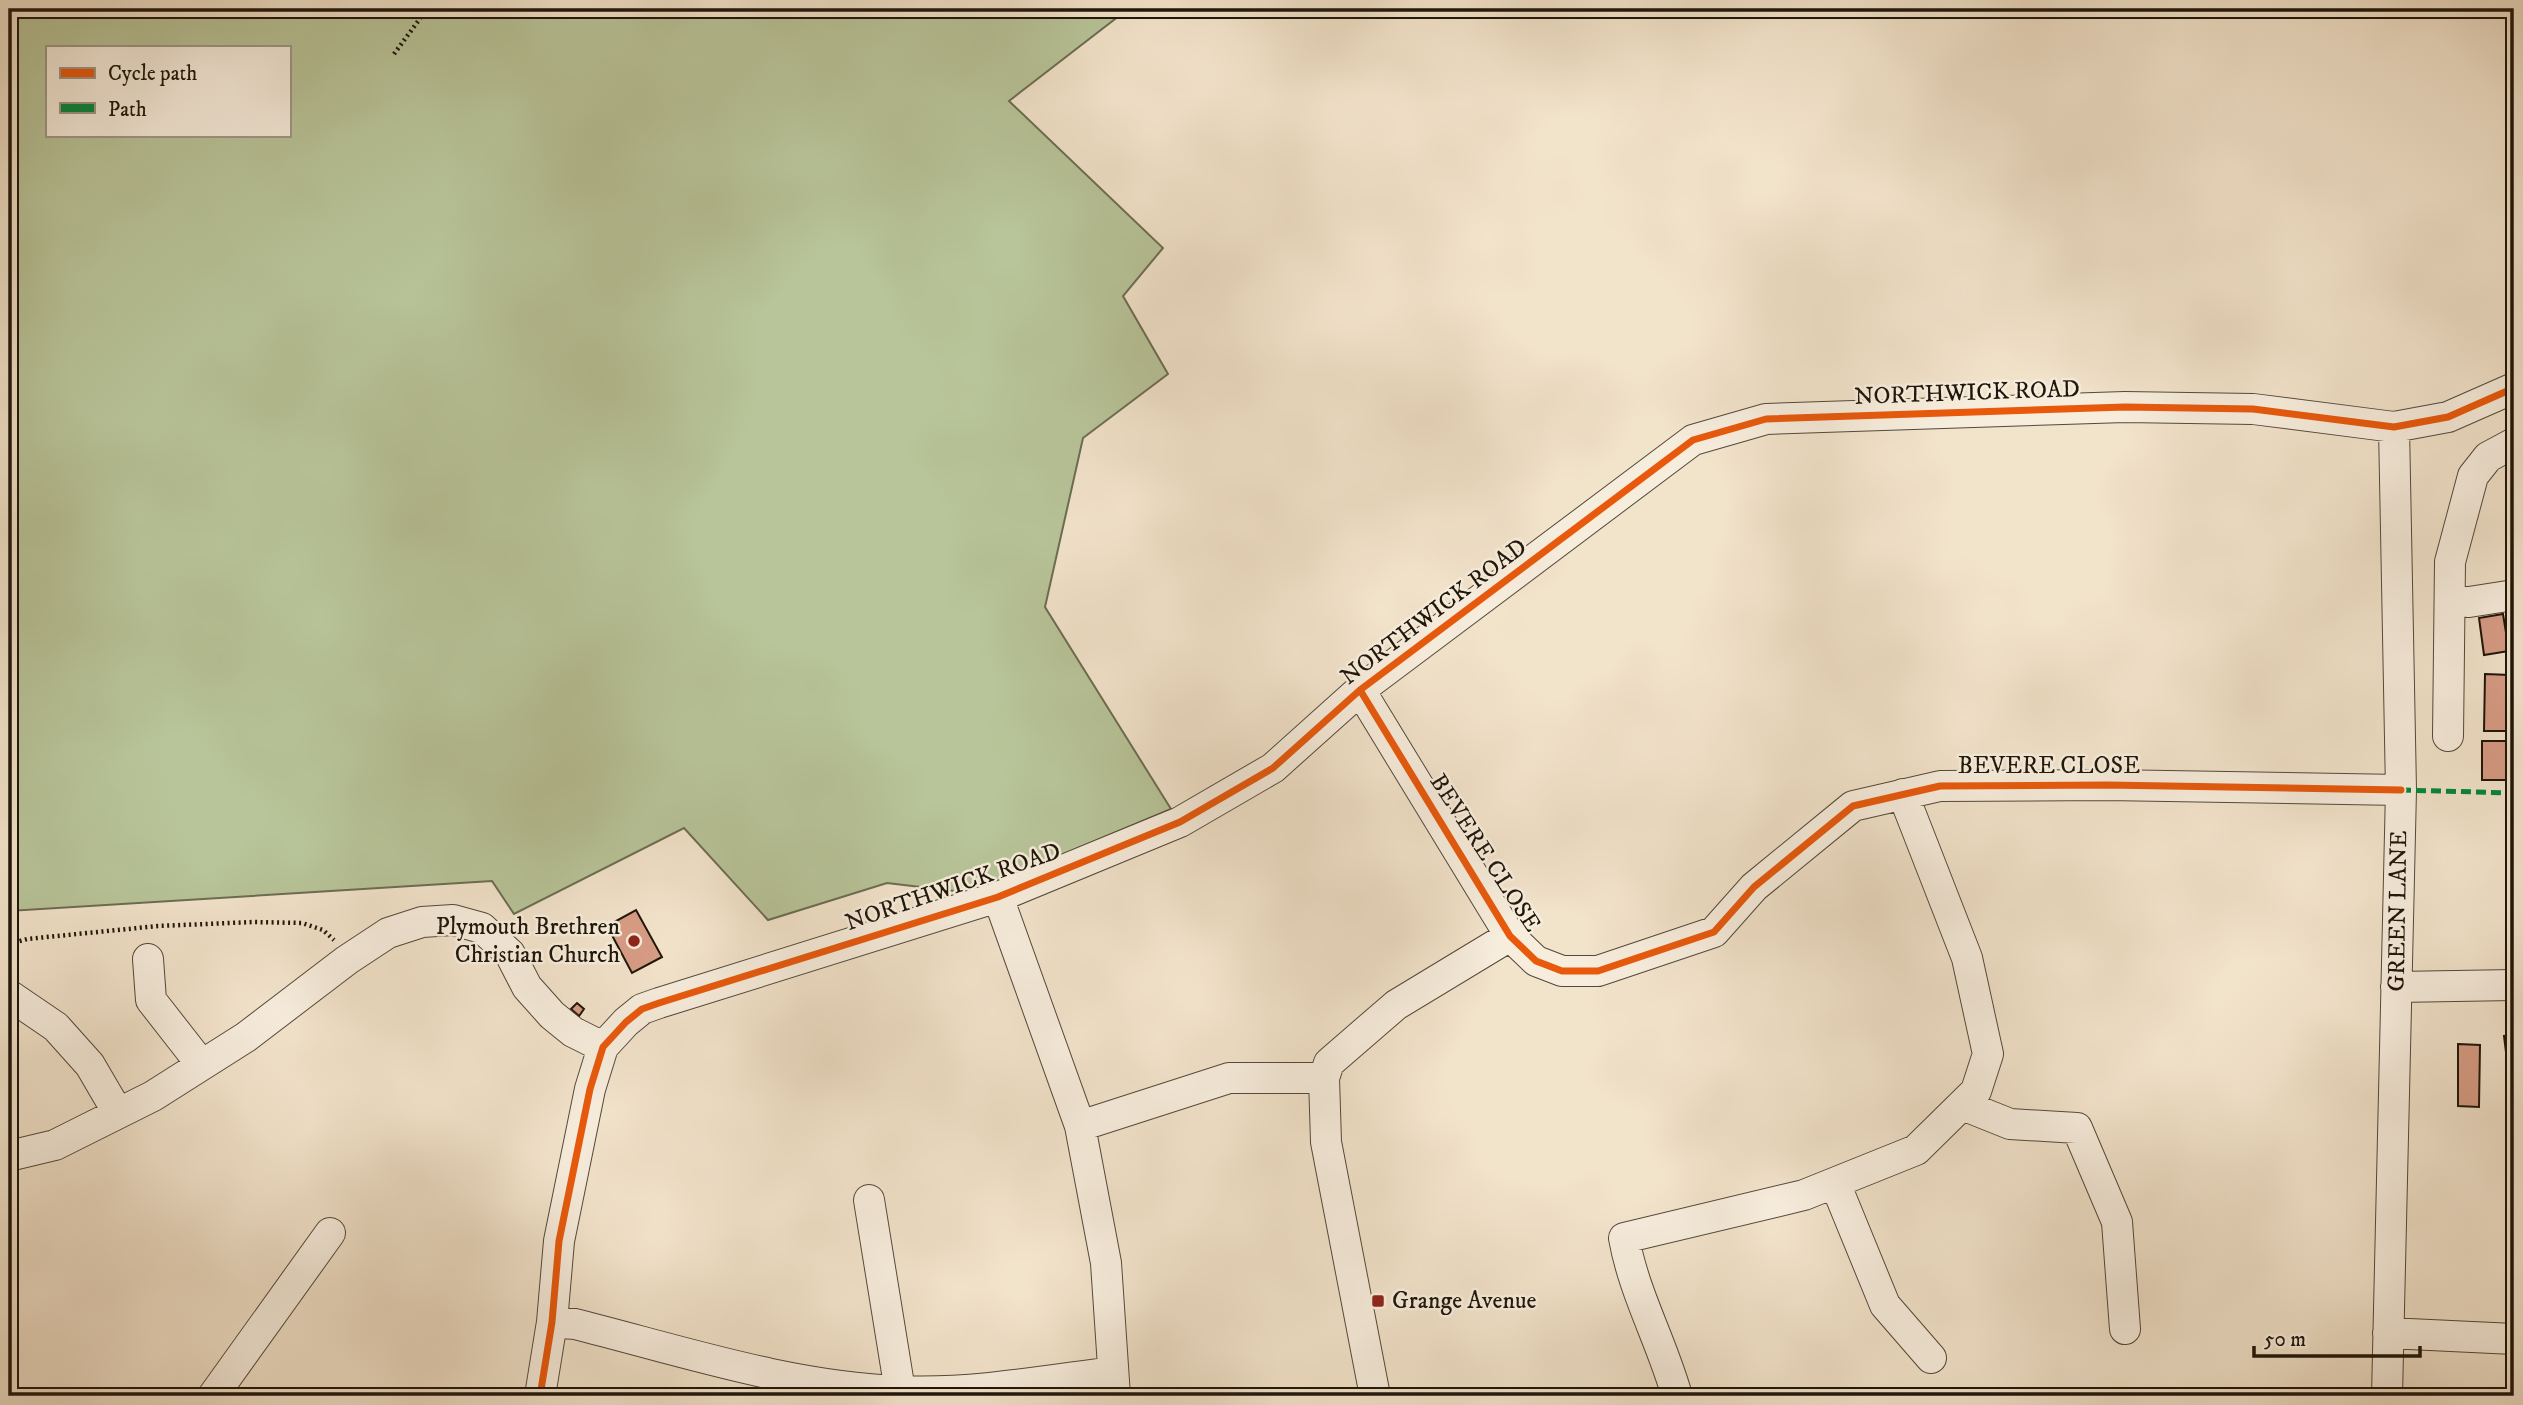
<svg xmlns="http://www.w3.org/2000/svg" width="2523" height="1405" font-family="'IM FELL DW Pica',serif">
<rect width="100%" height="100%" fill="#f2e3cb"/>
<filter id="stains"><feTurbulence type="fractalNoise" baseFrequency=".00286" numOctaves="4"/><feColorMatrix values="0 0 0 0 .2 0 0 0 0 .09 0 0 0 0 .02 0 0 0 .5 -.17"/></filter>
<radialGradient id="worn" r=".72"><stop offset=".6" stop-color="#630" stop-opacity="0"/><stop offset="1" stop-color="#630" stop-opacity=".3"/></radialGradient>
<!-- green -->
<path fill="#b8c499" stroke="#6b6d52" stroke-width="2" fill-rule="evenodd" d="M9,9H1128L1009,101L1163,248L1123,296L1168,374L1083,438L1045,607L1171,809L971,893L887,883L768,920L684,828L514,914L492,881L9,911ZM47,47H289V135H47Z"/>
<!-- building -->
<path fill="#d79c85" stroke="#1e160a" stroke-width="2" d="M2503,614L2509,651L2484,655L2479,618Z
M2485,674L2510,675L2509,731H2484Z
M2482,741H2511V780H2482Z
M636,910L662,957L632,973L607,926Z
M577,1003L584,1009L579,1016L571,1009Z
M2514,1035V1068L2513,1059L2507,1060L2504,1036Z
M2458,1044L2480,1045L2479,1107L2458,1106Z"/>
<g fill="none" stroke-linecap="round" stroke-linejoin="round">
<!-- minor casing -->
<g stroke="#53493a" stroke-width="32">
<path id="minor" d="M2450,600L2469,602L2514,595
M1360,690L1510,936L1536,961L1562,971H1598L1714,932L1754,887L1853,806L1940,786L2107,785L2401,790
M2448,736L2450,562L2473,476L2488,457L2514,443
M998,897L1080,1126L1106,1263L1115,1396
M148,959L151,1000L201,1064
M2396,987L2514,985
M9,995L56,1027L90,1065L118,1113
M1965,1106L2010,1124L2077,1128L2117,1222L2125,1329
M1080,1126L1229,1078H1324
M9,1156L55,1145L153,1096L246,1037L347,960L388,933L422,922L453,920L482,928L510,954L527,987L552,1015L573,1032L603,1047
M1835,1183L1885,1305L1931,1358
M869,1200L900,1391
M552,1322L575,1324C682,1351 790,1387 901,1391C972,1394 1043,1381 1112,1372
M2388,1333L2514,1339
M213,1396L330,1233
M540,1396L552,1322L559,1241L590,1089L603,1047L626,1022L642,1009L659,1003L998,897L1180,822L1273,768L1360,690L1693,440L1766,419L2125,407L2253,409L2394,427L2448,417L2514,388
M1375,1396L1326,1142L1324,1078L1329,1063L1396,1005L1510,936
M1677,1396C1662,1342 1634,1294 1624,1238L1804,1195L1916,1150L1976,1091L1988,1054L1967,958L1903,794
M2387,1396L2401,790L2394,427"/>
</g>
<!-- path -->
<path stroke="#1e160a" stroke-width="4.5" stroke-dasharray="2 3.5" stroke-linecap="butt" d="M394,54L427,9
M9,944L27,939L158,926L254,922L302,923L323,930L334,940"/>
<!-- minor -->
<use href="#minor" stroke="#f7eddd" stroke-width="30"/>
<!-- quiet -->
<path stroke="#00873e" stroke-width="5" stroke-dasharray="10 5" stroke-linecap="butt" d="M2401,790L2514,793"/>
<!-- cycleway casing -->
<g stroke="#f7eddd" stroke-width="11">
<path id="cycleway" d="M1360,690L1510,936L1536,961L1562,971H1598L1714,932L1754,887L1853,806L1940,786L2107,785L2401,790
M540,1396L552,1322L559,1241L590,1089L603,1047L626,1022L642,1009L659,1003L998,897L1180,822L1273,768L1360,690L1693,440L1766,419L2125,407L2253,409L2394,427L2448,417L2514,388"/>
</g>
<!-- cycleway -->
<use href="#cycleway" stroke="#e8590c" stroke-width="7"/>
</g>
<!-- markers -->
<g fill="#8f2418" stroke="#f7eddd" stroke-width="2.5">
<circle cx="634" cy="941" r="7"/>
<rect x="1371" y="1294" width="14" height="14" rx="3.5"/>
</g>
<g text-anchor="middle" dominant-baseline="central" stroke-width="5" stroke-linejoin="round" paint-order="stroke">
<!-- street labels -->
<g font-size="24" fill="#1e160a" stroke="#f7eddd">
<text transform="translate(1967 393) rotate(-2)">NORTHWICK ROAD</text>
<text transform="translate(1434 612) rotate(-37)">NORTHWICK ROAD</text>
<text x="2049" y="766">BEVERE CLOSE</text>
<text transform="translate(1485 853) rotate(57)">BEVERE CLOSE</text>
<text transform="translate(953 887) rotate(-19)">NORTHWICK ROAD</text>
<text transform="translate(2398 911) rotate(-89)">GREEN LANE</text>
</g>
<!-- poi labels -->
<g font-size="24" fill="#1e160a" stroke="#f7eddd" text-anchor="end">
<text x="620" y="927">Plymouth Brethren<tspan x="620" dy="28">Christian Church</tspan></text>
<text x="1392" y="1301" text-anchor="start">Grange Avenue</text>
</g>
</g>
<!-- margin -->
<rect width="2523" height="1405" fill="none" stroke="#f2e3cb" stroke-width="35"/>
<rect x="10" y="10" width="2502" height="1384" fill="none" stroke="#1e160a" stroke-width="3.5"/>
<rect x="18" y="18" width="2488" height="1370" fill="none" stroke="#1e160a" stroke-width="2"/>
<!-- legend -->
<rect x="46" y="46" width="245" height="91" fill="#f7eddd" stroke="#a09789" stroke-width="2"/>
<rect x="60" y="68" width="35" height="10" fill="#e8590c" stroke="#a09789" stroke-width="2"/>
<text x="108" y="80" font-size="21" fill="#1e160a">Cycle path</text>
<rect x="60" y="103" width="35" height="10" fill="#00873e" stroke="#a09789" stroke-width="2"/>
<text x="108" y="116" font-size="21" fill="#1e160a">Path</text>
<!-- scale -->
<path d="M2254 1346v10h166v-10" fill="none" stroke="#1e160a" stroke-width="3.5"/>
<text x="2264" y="1346" font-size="21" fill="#1e160a" stroke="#f7eddd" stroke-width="5" paint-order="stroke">50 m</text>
<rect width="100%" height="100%" filter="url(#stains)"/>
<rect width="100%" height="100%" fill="url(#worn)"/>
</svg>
